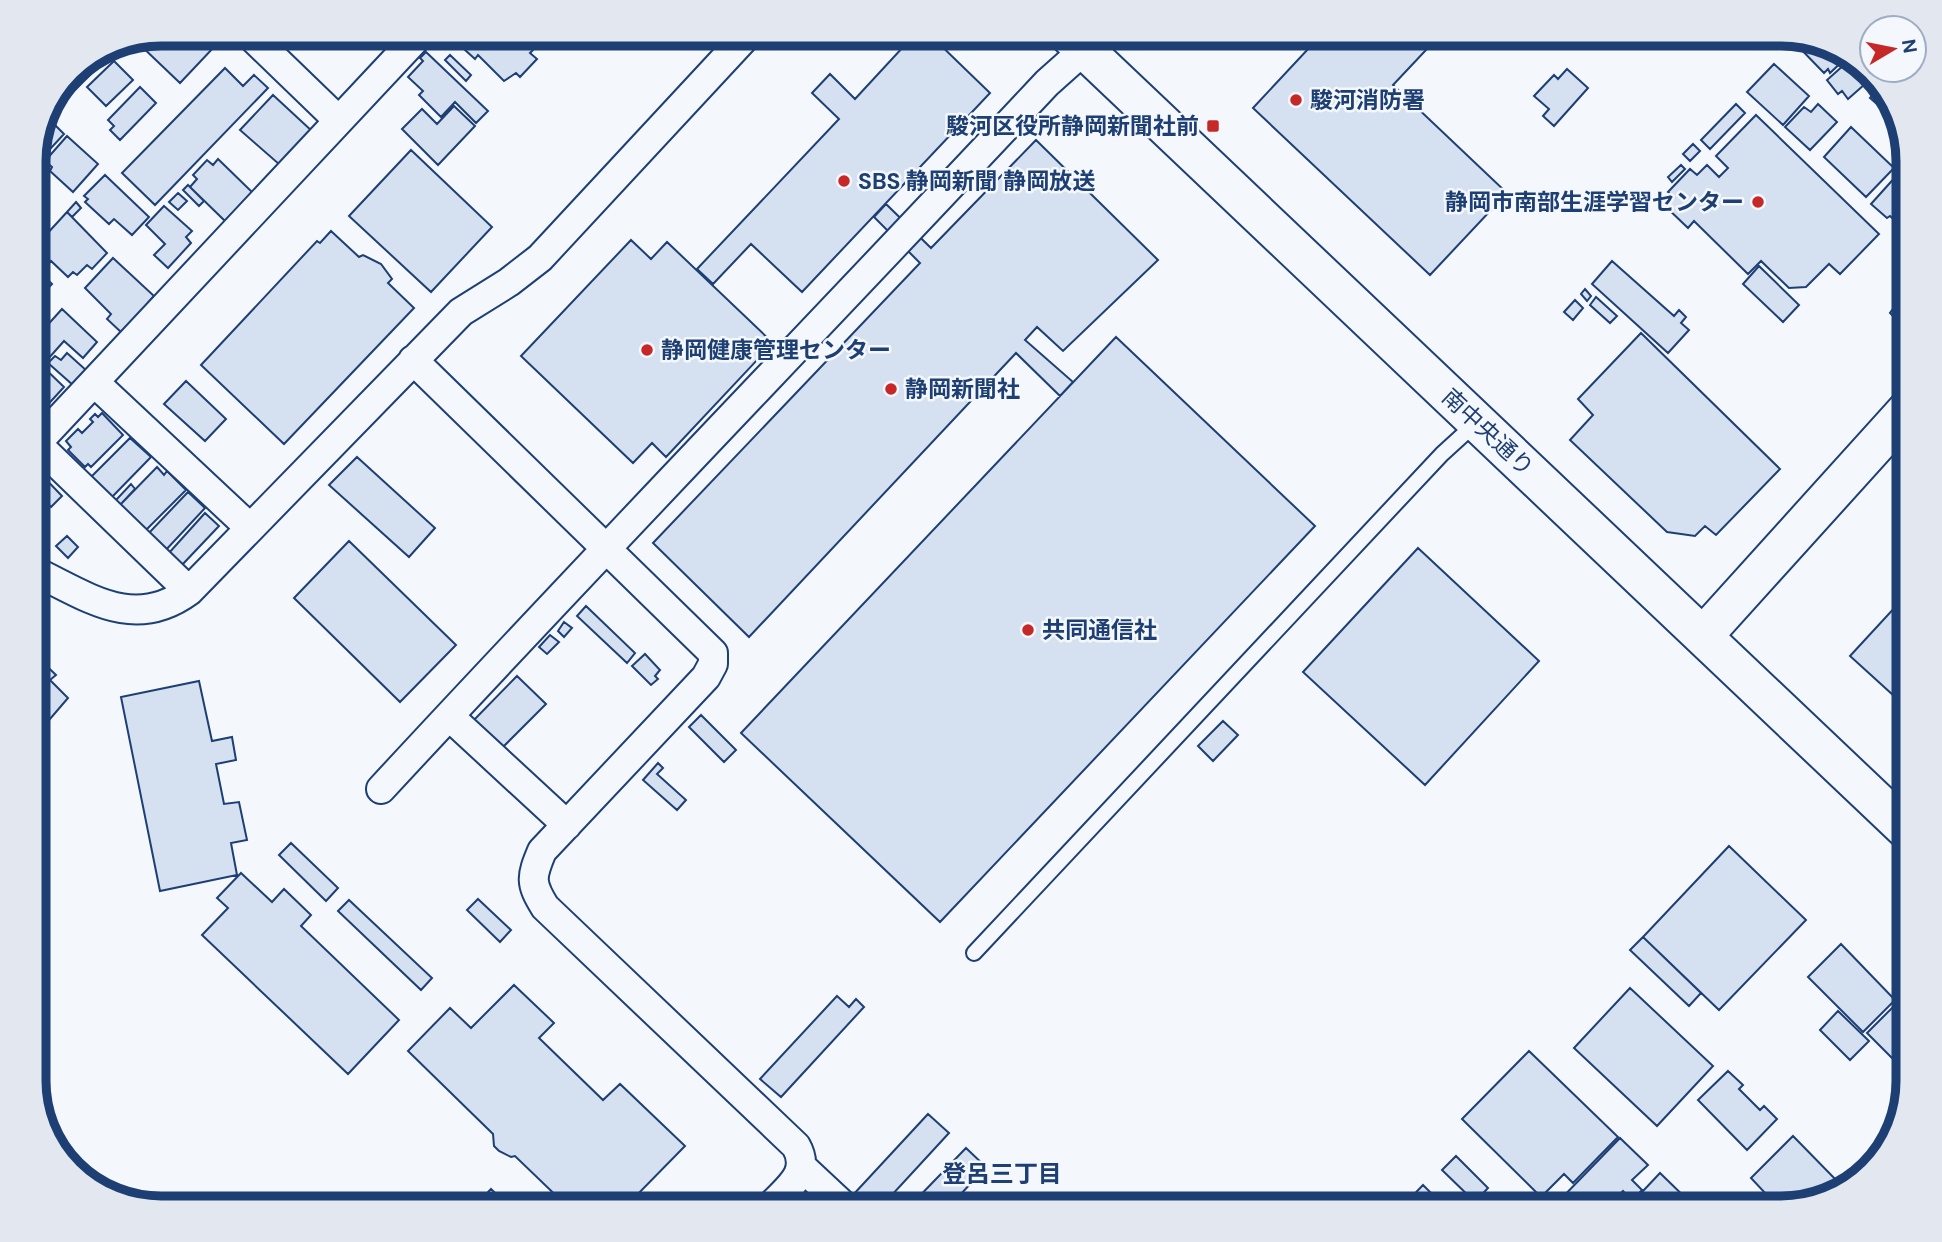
<svg xmlns="http://www.w3.org/2000/svg" width="1942" height="1242" font-family="'DM Sans','Noto Sans JP',sans-serif">
<rect width="100%" height="100%" fill="#f4f7fb"/>
<!-- building -->
<path fill="#d5e0f0" stroke="#1d3f73" stroke-width="2" d="M161,33H202L215,46L180,83L137,42L142,37Z
M453,33H515L533,50L530,53L537,59L520,77L516,73L504,81L478,55L475,59L464,49L468,46Z
M535,33H561L557,37L554,35L547,43Z
M916,33H928L990,93L802,292L751,244L713,284L697,269L839,119L812,93L830,74L855,99Z
M1187,33H1203L1195,41Z
M1323,33H1442L1393,85L1507,193L1430,275L1253,108Z
M1795,37L1850,54L1830,73L1828,69L1824,73L1792,40Z
M116,42L120,46L103,63L94,55Z
M426,52L488,111L476,123L455,102L441,117L419,95L423,91L408,77L423,61L420,58Z
M450,55L471,75L466,81L445,60Z
M1854,56L1873,77L1848,99L1842,91L1838,94L1827,80Z
M114,61L133,80L106,106L87,87Z
M81,63L92,73L73,92L65,84L71,70Z
M1774,64L1809,96L1783,125L1747,92Z
M225,68L243,86L254,75L268,88L155,205L122,173Z
M1567,69L1588,88L1554,126L1543,116L1549,109L1534,96L1554,75L1558,79Z
M1881,86L1892,97L1897,117L1895,120L1870,98Z
M140,87L156,103L120,140L110,130L114,126L108,120Z
M273,95L313,132L280,165L240,130Z
M1736,104L1745,113L1710,149L1701,140Z
M1818,104L1837,122L1810,150L1785,127L1804,107L1811,112Z
M454,106L475,126L438,165L402,129L422,109L437,124Z
M1756,115L1879,234L1840,274L1829,264L1806,287L1789,288L1761,261L1748,274L1694,221L1688,228L1665,206L1674,197L1668,192L1690,169L1697,175L1707,165L1719,177L1728,168L1716,156Z
M49,119L64,134L40,160L34,153Z
M1851,127L1894,168L1866,197L1824,157Z
M67,136L98,164L73,192L50,171L52,167L45,161Z
M1036,140L1158,260L1063,351L1037,327L1025,340L1073,382L1060,396L1016,353L749,637L653,543L920,263L874,217L886,204L931,248Z
M1693,144L1700,151L1690,161L1683,154Z
M411,150L492,227L431,292L349,216Z
M218,159L252,192L225,221L190,187L197,179L193,175L207,160L213,165Z
M1681,165L1685,169L1672,182L1668,177Z
M1898,174L1909,184V226L1905,230L1890,216L1887,218L1871,204Z
M105,175L149,217L132,235L114,219L109,224L85,202L88,199L84,196Z
M188,185L204,201L199,206L183,190Z
M178,193L187,201L178,210L169,202Z
M76,202L81,208L72,217L67,212Z
M164,206L192,231L186,237L191,243L168,268L154,255L165,244L146,225Z
M67,212L107,253L92,269L87,265L77,275L73,272L68,277L51,261L43,269L34,260V248Z
M331,231L359,257L363,255L381,264L392,279L388,283L414,308L284,444L201,365L317,241L320,243Z
M631,240L651,259L667,242L773,343L666,457L652,443L633,463L521,356Z
M113,258L154,296L122,333L107,319L111,314L85,288Z
M1612,261L1674,316L1679,310L1686,317L1681,323L1689,330L1668,353L1592,284Z
M34,266L52,284L34,303Z
M1759,266L1799,305L1783,322L1743,284Z
M1585,289L1591,296L1587,301L1581,294Z
M1903,295L1908,299L1893,316L1890,313Z
M1596,297L1617,316L1610,323L1590,305Z
M1909,298V326L1895,312Z
M1575,300L1583,308L1573,320L1564,312Z
M62,309L97,342L83,358L64,341L48,359L34,345V340Z
M1641,333L1780,469L1716,535L1705,526L1695,536L1667,532L1570,440L1593,415L1578,399Z
M1116,337L1315,526L940,922L741,733Z
M67,353L87,371L74,386L48,363L55,356L61,360Z
M34,358L64,387L42,411L34,403Z
M186,381L226,419L205,441L164,404Z
M102,413L123,435L91,467L88,464L85,467L68,450L71,447L66,441L78,429L82,433L93,422L90,419L95,414L98,417Z
M130,438L151,457L111,498L90,478Z
M357,457L435,528L409,557L329,485Z
M34,467L62,496L51,507L34,489Z
M157,467L164,475L167,471L186,490L144,532L120,505Z
M131,484L135,489L120,505L116,500Z
M188,492L205,508L164,552L147,535Z
M38,504L46,513L36,522L34,519V508Z
M205,513L219,526L181,566L168,554Z
M67,536L78,547L68,558L56,546Z
M349,541L456,645L400,702L294,598Z
M1418,548L1539,661L1425,785L1303,672Z
M1909,592V677L1893,695L1850,656Z
M586,606L635,653L627,663L577,616Z
M564,622L572,628L564,637L558,631Z
M550,635L559,642L547,654L539,647Z
M34,654L56,675L50,680L68,698L50,719L34,703Z
M645,654L660,670L655,676L658,679L651,685L632,666Z
M517,676L546,704L498,752L470,724Z
M199,681L212,741L232,737L236,760L216,764L224,804L239,802L247,840L231,843L237,875L160,891L121,697Z
M701,715L736,750L724,762L689,727Z
M1223,721L1238,735L1213,761L1198,746Z
M658,763L663,768L657,774L686,800L677,810L643,780Z
M291,843L338,888L326,901L279,855Z
M1729,846L1806,920L1719,1010L1643,937Z
M241,873L272,902L284,889L311,915L301,926L399,1020L348,1074L202,935L228,908L217,898Z
M478,899L511,930L500,942L467,910Z
M349,900L432,978L421,990L338,911Z
M1643,937L1701,993L1689,1006L1630,950Z
M1841,944L1895,1000L1863,1032L1808,977Z
M514,985L554,1023L539,1038L603,1100L620,1084L685,1146L632,1200L637,1205L634,1209H570L515,1156L511,1157L499,1151L494,1146L493,1134L408,1051L450,1008L471,1028Z
M1630,988L1713,1066L1657,1126L1574,1048Z
M837,996L849,1007L856,999L864,1007L781,1097L760,1079Z
M1901,999L1909,1006V1075L1867,1033Z
M1838,1011L1869,1041L1850,1060L1820,1030Z
M1529,1051L1618,1137L1573,1183L1564,1174L1541,1197L1462,1119Z
M1728,1071L1743,1085L1739,1089L1760,1110L1764,1106L1777,1119L1747,1150L1698,1100Z
M34,1079L38,1085L35,1094L34,1089Z
M928,1114L949,1133L879,1209H866L852,1196Z
M1893,1133L1888,1152L1864,1173L1860,1169Z
M1793,1136L1840,1184L1827,1197L1780,1209L1751,1178Z
M1620,1138L1648,1165L1632,1180L1642,1190L1632,1201L1623,1191L1605,1209H1557L1554,1206Z
M966,1148L986,1167L947,1209H907Z
M1456,1156L1488,1188L1475,1202L1442,1170Z
M1660,1173L1697,1209H1626Z
M1423,1185L1438,1200L1430,1209H1400Z
M491,1189L512,1209H472Z
M1498,1196L1512,1209H1486Z
M1758,1201L1766,1209H1751Z"/>
<g fill="none" stroke-linecap="round" stroke-linejoin="round">
<!-- lane casing -->
<g stroke="#1d3f73" stroke-width="18">
<path id="lane" d="M974,953L1442,454L1476,423"/>
</g>
<!-- street casing -->
<g stroke="#1d3f73" stroke-width="32">
<path id="street" d="M248,33L338,120
M413,360L713,653V664L706,677L542,851C531,877 530,883 545,907L796,1146C812,1174 786,1189 768,1209
M94,382L249,527
M36,443L189,591
M34,446L421,33
M34,571C87,596 133,632 189,591L461,312L509,282L540,258L749,33
M449,716L567,825
M381,789C601,551 826,319 1047,83L1084,50
M802,1167L847,1209"/>
</g>
<!-- secondary casing -->
<g stroke="#1d3f73" stroke-width="42">
<path id="secondary" d="M1067,33L1909,832
M1703,636L1909,408"/>
</g>
<!-- lane -->
<use href="#lane" stroke="#f4f7fb" stroke-width="14"/>
<!-- street -->
<use href="#street" stroke="#f4f7fb" stroke-width="28"/>
<!-- secondary -->
<use href="#secondary" stroke="#f4f7fb" stroke-width="38"/>
</g>
<!-- markers -->
<g fill="#c62828" stroke="#f4f7fb" stroke-width="2.5">
<circle cx="1296" cy="100" r="7"/>
<rect x="1206" y="119" width="14" height="14" rx="3.5"/>
<circle cx="844" cy="181" r="7"/>
<circle cx="1758" cy="202" r="7"/>
<circle cx="647" cy="350" r="7"/>
<circle cx="891" cy="389" r="7"/>
<circle cx="1028" cy="630" r="7"/>
</g>
<g text-anchor="middle" dominant-baseline="central" stroke-width="5" stroke-linejoin="round" paint-order="stroke">
<!-- poi labels -->
<g font-size="23" font-weight="bold" fill="#1d3f73" stroke="#f4f7fb" text-anchor="start">
<text x="1310" y="100">駿河消防署</text>
<text x="1199" y="126" text-anchor="end">駿河区役所静岡新聞社前</text>
<text x="858" y="181">SBS 静岡新聞 静岡放送</text>
<text x="1744" y="202" text-anchor="end">静岡市南部生涯学習センター</text>
<text x="661" y="350">静岡健康管理センター</text>
<text x="905" y="389">静岡新聞社</text>
<text x="1042" y="630">共同通信社</text>
</g>
<!-- street labels -->
<g font-size="23" fill="#1d3f73" stroke="#f4f7fb">
<text transform="translate(1488 432) rotate(43)">南中央通り</text>
</g>
<!-- neighbourhood labels -->
<g font-size="24" font-weight="bold" fill="#1d3f73" stroke="#f4f7fb">
<text x="1002" y="1173">登呂三丁目</text>
</g>
</g>
<!-- crop -->
<path d="M0 0H1942V1242H0ZM161 46H1781A115 115 0 0 1 1896 161V1081A115 115 0 0 1 1781 1196H161A115 115 0 0 1 46 1081V161A115 115 0 0 1 161 46Z" fill="#e3e8f0" fill-rule="evenodd"/>
<path fill="none" stroke="#1d3f73" stroke-width="9" d="M161 46H1781A115 115 0 0 1 1896 161V1081A115 115 0 0 1 1781 1196H161A115 115 0 0 1 46 1081V161A115 115 0 0 1 161 46Z"/>
<!-- north arrow -->
<g transform="translate(1893 49) rotate(80)"><circle r="33" fill="#f4f7fb" stroke="#9eadc5" stroke-width="2"/>
<path d="M0-5L12 26L0 18L-12 26Z" fill="#c62828"/>
<text y="-10" font-size="19" font-weight="bold" text-anchor="middle" fill="#1d3f73">N</text>
</g>
</svg>
